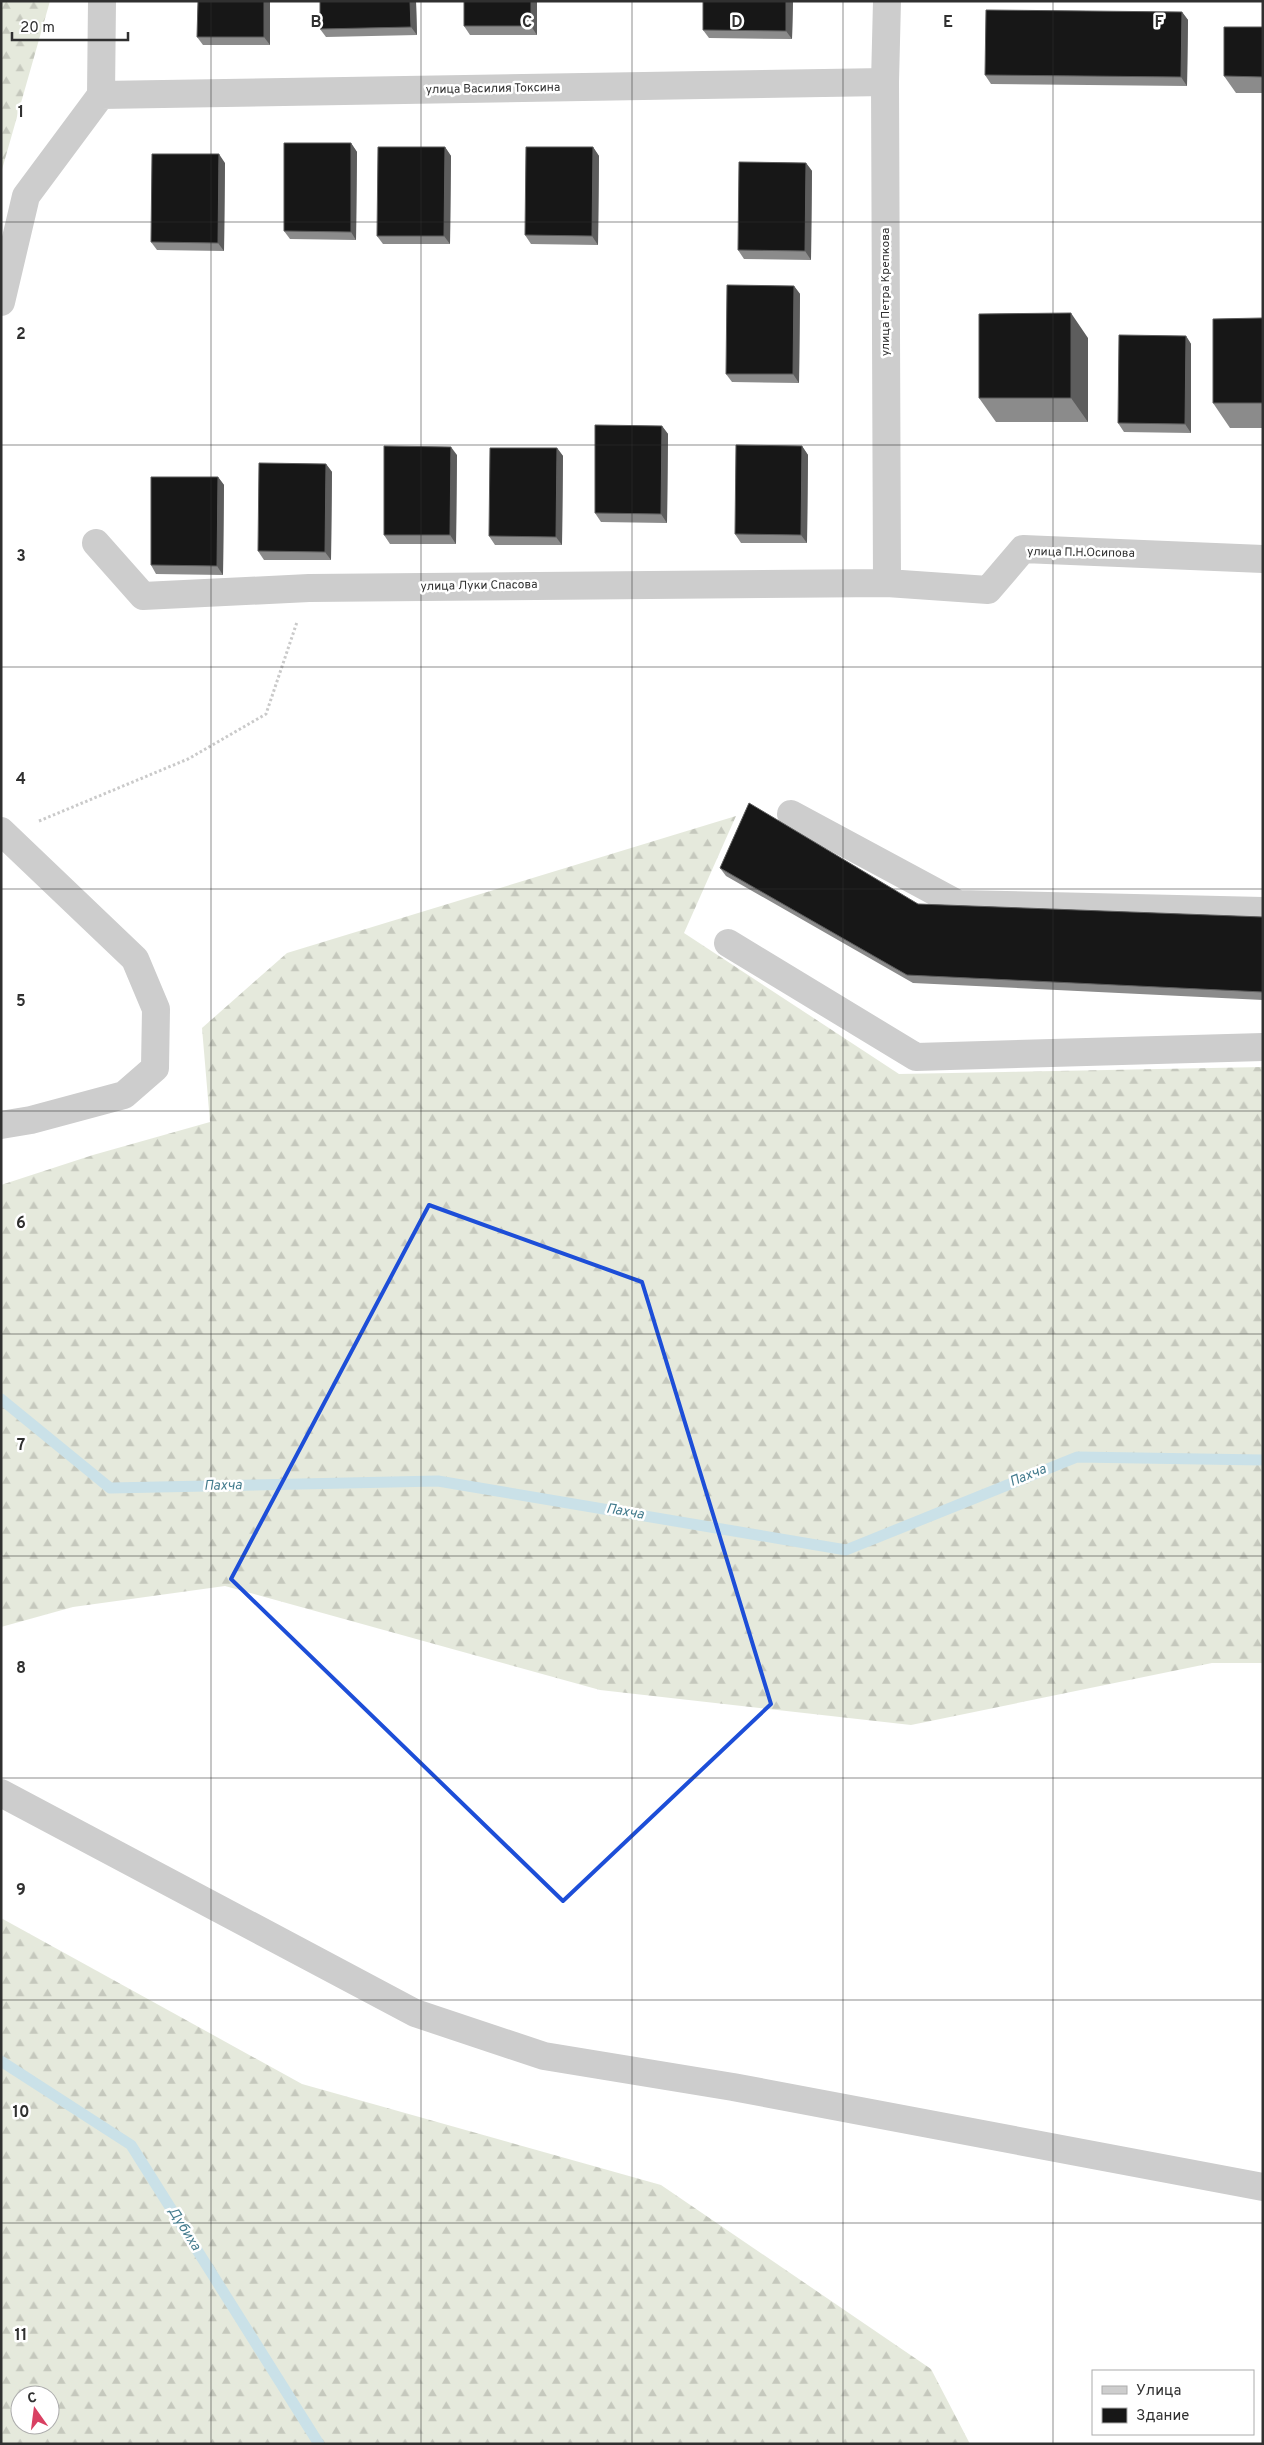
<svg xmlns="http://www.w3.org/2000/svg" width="1264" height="2445" font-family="Overpass,sans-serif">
<defs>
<pattern id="forest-firs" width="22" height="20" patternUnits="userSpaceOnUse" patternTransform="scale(1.25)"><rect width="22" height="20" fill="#e5e9dc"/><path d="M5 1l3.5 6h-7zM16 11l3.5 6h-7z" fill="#c5c8bd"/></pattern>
</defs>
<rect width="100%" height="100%" fill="#fff"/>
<!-- forest -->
<path fill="url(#forest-firs)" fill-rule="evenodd" d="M1,1H50L1,173Z
M736,816L684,933L899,1074L1263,1067V1663H1212L911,1725L600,1690L225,1586L73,1607L1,1627V1185L93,1155L210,1122L202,1028L287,953Z
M1,1918L302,2084L661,2185L931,2369L970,2444H1ZM20,2395H50V2425H20Z"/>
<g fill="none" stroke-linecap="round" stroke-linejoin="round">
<!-- stream -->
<path stroke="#cae1e8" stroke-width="11" d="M1,1399L110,1488L438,1481L846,1550L1077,1457L1263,1460
M1,2061L131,2145L319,2444"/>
<!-- path -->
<path stroke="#cacaca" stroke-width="3" stroke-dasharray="2.5 2.5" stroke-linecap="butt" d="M39,821L188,759L266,714L297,622"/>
<!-- minor -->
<path stroke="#cdcdcd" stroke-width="28" d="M101,95L885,82
M1,302L26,196L101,95L102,1
M96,543L143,596L309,588L887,583L988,590L1023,549L1263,559
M887,583L885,82L887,1
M791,814L958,904L1263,911
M1,831L135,959L156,1009L155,1068L124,1095L31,1120L1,1125
M728,943L916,1057L1263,1047
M1,1793L415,2013L544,2056L733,2087L1263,2187"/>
</g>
<!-- wall -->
<path fill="#8b8b8b" d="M198,1H270V45H203L197,37Z
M416,1L417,35L326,37L320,29Z
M464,1H537V35H470L464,26Z
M793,1L792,39L709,38L703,30Z
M1182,12L1188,20L1187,86L991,84L985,75Z
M1263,27V93H1236L1224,76Z
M351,143L357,152L356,240L290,239L284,231Z
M445,147L451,156L450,244H383L377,236Z
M593,147L599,156L598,245L531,244L525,235Z
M225,163L224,251L157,250L151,242Z
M806,163L812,171L811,260L744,259L738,250Z
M794,286L800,294L799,383L732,382L726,374Z
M1263,318V428H1230L1213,403Z
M1186,336L1191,344V433L1124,432L1118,423Z
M1088,338V422H996L979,398Z
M662,426L668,434L667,523L601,522L595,513Z
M802,446L808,455L807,543H741L735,534Z
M557,448L563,456L562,545H495L489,536Z
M457,455L456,544H390L384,535Z
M326,464L332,472L331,560H264L258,551Z
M218,477L224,485L223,575L156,574L151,565Z
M720,868L918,904L1263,917V1000L913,983L726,876Z"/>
<!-- shaded-wall -->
<path fill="#5d5d5d" d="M264,1H270V45L264,37Z
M410,1H416L417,35L411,27Z
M531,1H537V35L531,26Z
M786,1H793L792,39L786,31Z
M1182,12L1188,20L1187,86L1181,77Z
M351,143L357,152L356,240L351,232Z
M445,147L451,156L450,244L444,236Z
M593,147L599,156L598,245L592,236Z
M219,154L225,163L224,251L218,243Z
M806,163L812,171L811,260L805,251Z
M794,286L800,294L799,383L793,374Z
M1071,313L1088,338V422L1071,398Z
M1186,336L1191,344V433L1185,424Z
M662,426L668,434L667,523L661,514Z
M802,446L808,455L807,543L801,535Z
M451,447L457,455L456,544L450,535Z
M557,448L563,456L562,545L556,537Z
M326,464L332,472L331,560L325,552Z
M218,477L224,485L223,575L217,566Z"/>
<!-- building -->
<path fill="#171717" stroke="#5d5d5d" d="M198,1H264V37H197Z
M320,1H410L411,27L320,29Z
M464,1H531V26H464Z
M703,1H786V31L703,30Z
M986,10L1182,12L1181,77L985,75Z
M1224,27H1263V77L1224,76Z
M284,143H351V232L284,231Z
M378,147H445L444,236H377Z
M526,147H593L592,236L525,235Z
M152,154H219L218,243L151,242Z
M739,162L806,163L805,251L738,250Z
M727,285L794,286L793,374H726Z
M1071,313V398H979V314Z
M1263,318V403H1213V319Z
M1119,335L1186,336L1185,424L1118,423Z
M595,425L662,426L661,514L595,513Z
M736,445L802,446L801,535L735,534Z
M384,446L451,447L450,535H384Z
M490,448H557L556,537L489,536Z
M259,463L326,464L325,552L258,551Z
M151,477H218L217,566L151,565Z
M749,803L918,904L1263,917V992L907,975L720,868Z"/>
<!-- marked area -->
<path fill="none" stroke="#1d4ed8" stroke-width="4" stroke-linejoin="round" d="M429,1205L642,1282L771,1704L563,1901L231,1579Z"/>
<!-- grid -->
<path fill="none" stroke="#303030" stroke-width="1" stroke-opacity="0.55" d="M211,1V2444M421,1V2444M632,1V2444M843,1V2444M1053,1V2444M1,222H1263M1,445H1263M1,667H1263M1,889H1263M1,1111H1263M1,1334H1263M1,1556H1263M1,1778H1263M1,2000H1263M1,2223H1263"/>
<g text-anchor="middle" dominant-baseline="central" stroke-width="5" stroke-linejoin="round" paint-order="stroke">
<!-- street labels -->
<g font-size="12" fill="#303030" stroke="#fff">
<text transform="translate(493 89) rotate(-1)">улица Василия Токсина</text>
<text transform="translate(886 292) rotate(-90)">улица Петра Крепкова</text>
<text transform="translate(1081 553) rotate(1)">улица П.Н.Осипова</text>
<text transform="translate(479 586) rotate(-1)">улица Луки Спасова</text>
</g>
<!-- water labels -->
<g font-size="14" font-style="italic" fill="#437b8d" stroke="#fff">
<text transform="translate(1028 1476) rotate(-22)">Пахча</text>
<text transform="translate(223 1486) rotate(-1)">Пахча</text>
<text transform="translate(625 1512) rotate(10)">Пахча</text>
<text transform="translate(184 2229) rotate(58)">Дубиха</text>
</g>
</g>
<g font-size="16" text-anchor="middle" font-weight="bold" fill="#303030" stroke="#fff" stroke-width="5" stroke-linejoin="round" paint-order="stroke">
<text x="316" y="27">B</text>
<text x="527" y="27">C</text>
<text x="737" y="27">D</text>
<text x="948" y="27">E</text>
<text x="1159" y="27">F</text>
<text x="21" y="117">1</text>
<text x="21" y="339">2</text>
<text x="21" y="561">3</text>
<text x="21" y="784">4</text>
<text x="21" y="1006">5</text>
<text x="21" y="1228">6</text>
<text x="21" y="1450">7</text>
<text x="21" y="1673">8</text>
<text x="21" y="1895">9</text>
<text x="21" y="2117">10</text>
<text x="21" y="2340">11</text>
</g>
<!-- border -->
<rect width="1264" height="2445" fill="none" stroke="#303030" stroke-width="5"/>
<!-- legend -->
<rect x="1092" y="2370" width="162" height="65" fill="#ffffff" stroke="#acacac"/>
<rect x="1102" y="2386" width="25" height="8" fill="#cdcdcd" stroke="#acacac"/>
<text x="1136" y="2395" font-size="15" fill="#303030">Улица</text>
<rect x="1102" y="2408" width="25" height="15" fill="#171717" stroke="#acacac"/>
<text x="1136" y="2420" font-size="15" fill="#303030">Здание</text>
<!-- north arrow -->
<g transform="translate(35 2410) rotate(346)"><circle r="24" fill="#ffffff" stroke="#acacac"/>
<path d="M0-4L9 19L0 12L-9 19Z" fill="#d94062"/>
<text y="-8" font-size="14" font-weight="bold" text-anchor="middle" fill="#303030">С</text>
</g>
<!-- scale -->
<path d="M12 32v8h116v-8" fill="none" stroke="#303030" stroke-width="2.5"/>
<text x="20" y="32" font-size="15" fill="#303030" stroke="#ffffff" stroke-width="4" paint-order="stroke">20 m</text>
</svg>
